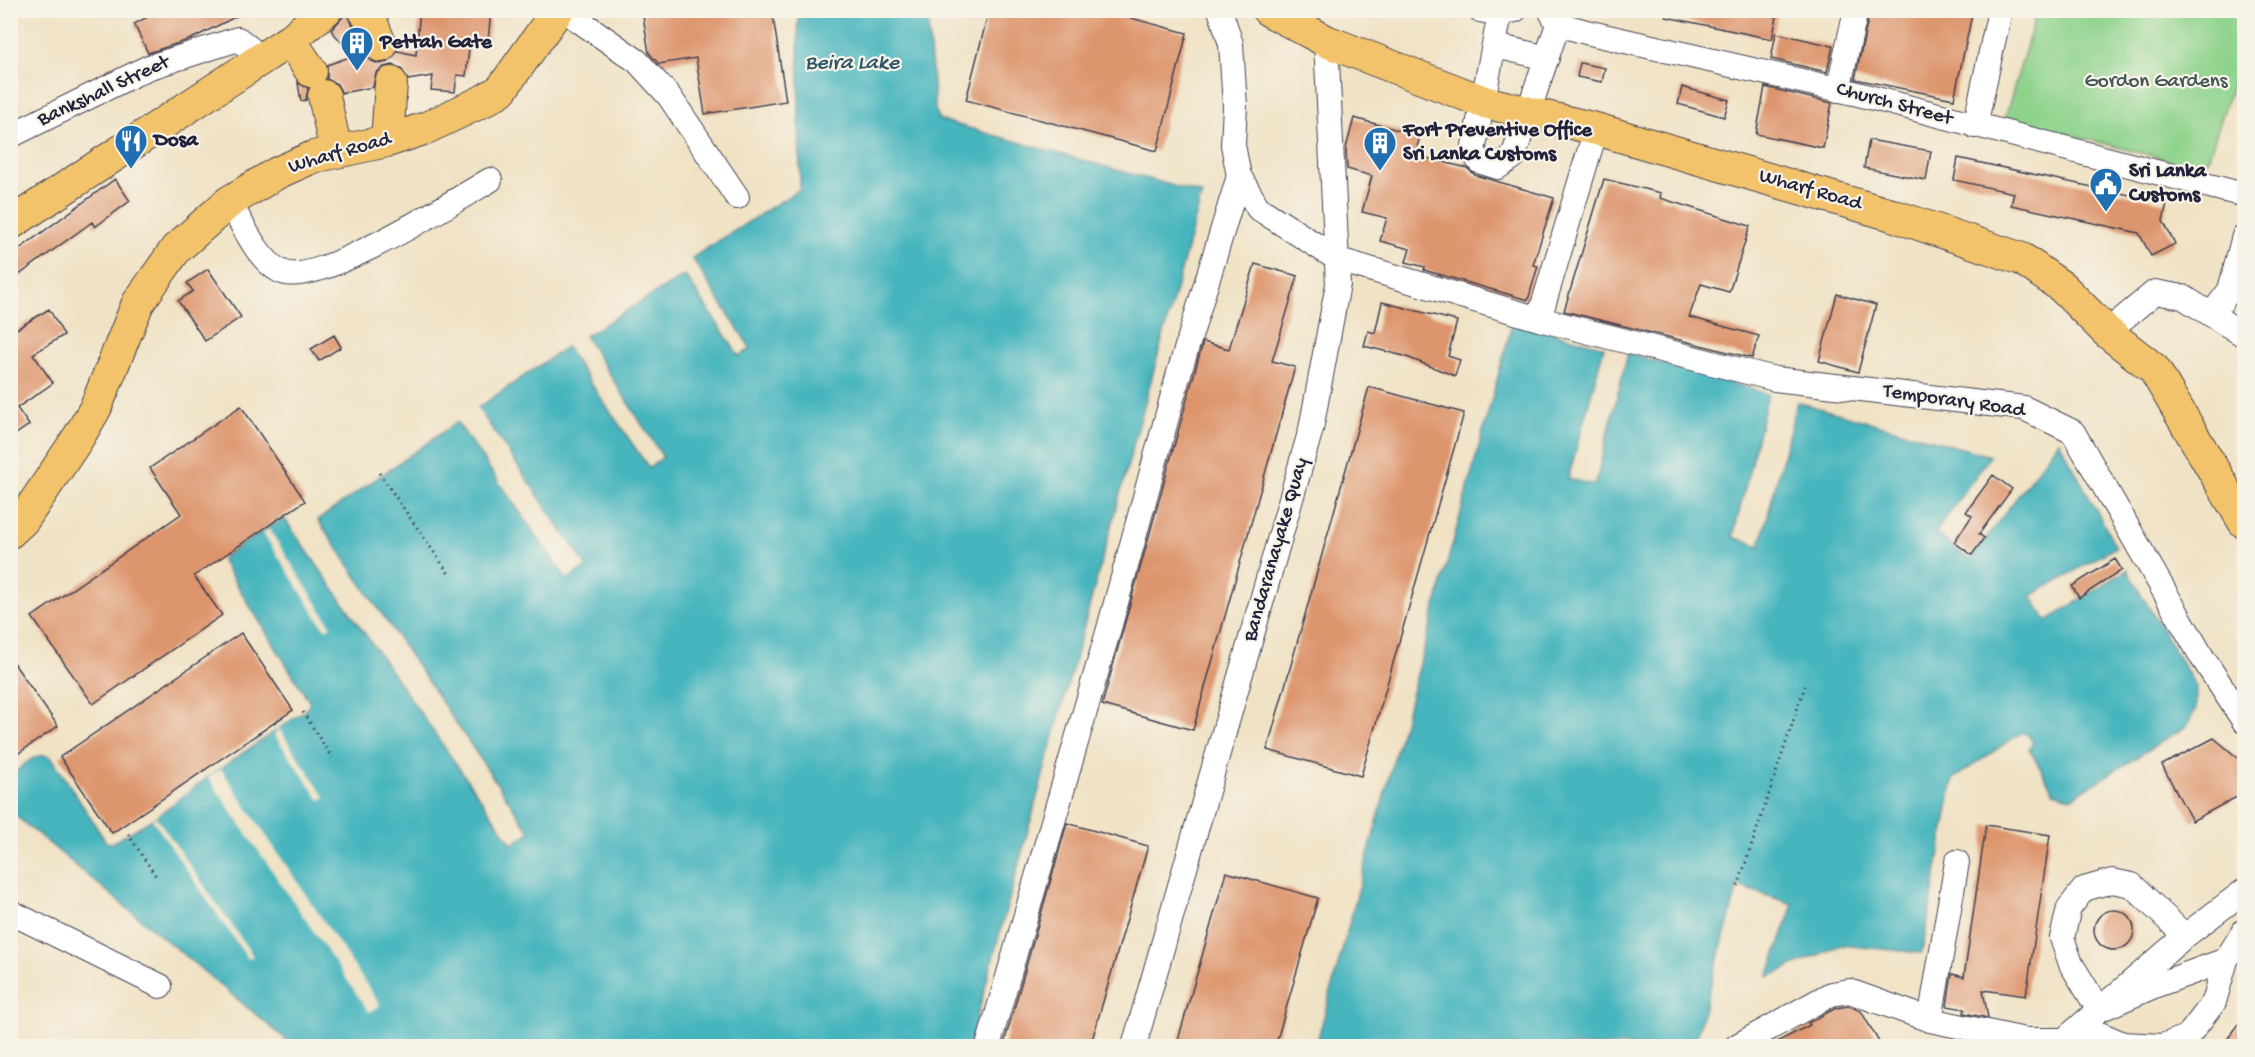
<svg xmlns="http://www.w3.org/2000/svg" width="2255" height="1057" font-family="'Gochi Hand',sans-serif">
<rect width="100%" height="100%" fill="#f7f3e8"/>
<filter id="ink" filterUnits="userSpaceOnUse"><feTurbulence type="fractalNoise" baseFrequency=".0167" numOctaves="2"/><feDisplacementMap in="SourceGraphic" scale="12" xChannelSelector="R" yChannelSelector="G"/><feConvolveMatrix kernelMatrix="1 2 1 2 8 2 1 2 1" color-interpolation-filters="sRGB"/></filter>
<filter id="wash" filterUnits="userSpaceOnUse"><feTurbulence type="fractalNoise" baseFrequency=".008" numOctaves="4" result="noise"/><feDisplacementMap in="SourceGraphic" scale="24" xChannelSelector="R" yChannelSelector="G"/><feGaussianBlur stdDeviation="1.35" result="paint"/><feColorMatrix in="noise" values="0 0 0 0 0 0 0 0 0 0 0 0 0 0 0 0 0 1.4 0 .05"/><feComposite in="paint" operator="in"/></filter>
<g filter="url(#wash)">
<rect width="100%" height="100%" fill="#f0e2c5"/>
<!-- green -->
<path fill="#8ed38c" stroke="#587a64" stroke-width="1.5" d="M2037,11H2244V49L2208,159L2195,167L2005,118Z"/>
<!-- water -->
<path fill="#46b5be" stroke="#346c7c" stroke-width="1.5" d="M798,11H927L935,109L940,120L1202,194L969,1046H294L11,812V776C21,768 38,748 52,758L106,842L112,843L156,817L208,777L303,712L309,706V701L222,561L224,556L284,518L512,844L530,832L318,520L457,422L567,580L587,567L478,408L566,347L649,468L663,457L585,336L685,275L739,356L751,349L692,258L800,189Z
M1513,321L1604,347L1568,479L1595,485L1628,353L1768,394L1733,537L1760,546L1797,402L1990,456L1935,533L1970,560L2059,441L2116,547L2031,596L2047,621L2127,570L2196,687V708L2187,726L2071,798L2054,792L2029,749L2033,742L2027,734L2021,733L1953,779L1922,953L1841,945L1768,977L1793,904L1738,886L1694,1046H1316Z"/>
<!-- pier -->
<path fill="#f0e2c5" d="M269,529L331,626L325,629L263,533Z
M279,729L325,797L320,800L274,734Z
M221,769L380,1005L369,1012L208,777Z
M156,817L253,956L248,959L152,819Z"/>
<g id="blocks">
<!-- building -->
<path fill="#dd956d" d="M161,10H249L191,39L148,53L134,24Z
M343,10H346L356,33L343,44L331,30L343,17Z
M420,10H491L488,41L470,39L466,76L457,75L455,92L431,90L433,76L408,80L401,68L393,65L384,67L376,73L373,87L342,93L337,84L327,79V65L364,52L369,60L379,64L388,62L398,51L416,55Z
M642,10H772L786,101L705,114L696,58L659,64L649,53Z
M989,10H1101L1187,33L1157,151L966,100Z
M1667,10H1775L1774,16L1777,17L1772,39L1666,17Z
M1870,10H1973L1954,99L1855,79Z
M1776,33L1833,46L1827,72L1771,59Z
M1580,63L1605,68L1602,82L1577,77Z
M298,83L308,88L306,100L301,101Z
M1682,87L1729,100L1724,117L1678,104Z
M1765,87L1832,103L1823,148L1756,134Z
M1354,118L1420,136L1415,155L1467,168L1475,175L1554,198L1533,265L1538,266L1528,300L1424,270L1425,267L1406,262L1410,249L1380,241L1387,218L1362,212L1372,176L1347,169L1346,148Z
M1869,140L1931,151L1926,180L1864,168Z
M1958,158L2167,203L2163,221L2175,244L2151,256L2139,233L2011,205L2014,193L1954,180Z
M115,179L130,201L95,227L92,222L19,275L10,264V256Z
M1604,179L1661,193L1660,198L1750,226L1729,292L1701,284L1689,317L1759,336L1752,358L1564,311Z
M1255,264L1298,276L1272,361L1295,367L1193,730L1102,705L1203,342L1229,349Z
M208,269L241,317L205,341L178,301L193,291L187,283Z
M1837,294L1876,305L1858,372L1819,361Z
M1382,302L1457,321L1448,356L1460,360L1455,376L1404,356L1364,346L1368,331L1375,333Z
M49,309L64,335L33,354L53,383L17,408L29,425L10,438V333Z
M334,335L341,347L319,361L311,349Z
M1369,387L1464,413L1361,776L1267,750Z
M241,406L305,501L194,576L222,615L93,704L32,617L181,514L150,468Z
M1993,475L2012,489L1979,534L1984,538L1972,555L1954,542L1972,516L1966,512Z
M2115,559L2122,570L2079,598L2072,586Z
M241,633L293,710L112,833L60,757Z
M10,658L58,726L10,759Z
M2214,738L2244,763V793L2192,821L2162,765Z
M1067,823L1148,846L1090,1047H1003Z
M1986,825L2050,835L2026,996L1983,990L1988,1018L1964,1013L1965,1009L1947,1006L1952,974L1964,977Z
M1226,872L1318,898L1275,1047H1176Z
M2094 930a20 20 0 1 1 40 0a20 20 0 1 1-40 0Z
M1848,1006L1861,1011L1882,1047H1767L1810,1025L1808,1023L1836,1008Z
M2244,1018V1047H2221Z"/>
</g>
</g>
<g filter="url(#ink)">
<use href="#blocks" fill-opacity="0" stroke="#413f50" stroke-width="1.5"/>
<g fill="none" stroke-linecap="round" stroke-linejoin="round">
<!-- minor casing -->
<g stroke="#413f50" stroke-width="26">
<path id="minor" d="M564,10L637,61L669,96L737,197
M1220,10L1231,44L1235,106L1233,145L1239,176L1258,208L1339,260L1539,319L1596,129
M1480,10L1500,14L1515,10
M1550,10L1558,24L1586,32L1854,93L2244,195
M1500,14L1473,151L1479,161L1498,167L1513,157L1558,24
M1496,46L1547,58
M1838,90L1856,10
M1975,126L2000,10
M10,136L147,68L238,39L262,58
M229,202C243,224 257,259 280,271C314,290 456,200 490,180
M2212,314L2230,290L2244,236
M1539,319L1775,379L2024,408L2073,432L2202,657L2244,721
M2107,332L2155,292L2183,297L2244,335
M10,912L160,986
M2185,936L2132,885L2112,881L2084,889L2069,908L2062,938L2071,964L2099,1010L2154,986L2226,960
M1930,1020L1957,862
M2081,1026L2123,1044L2163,1046L2188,1036L2214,1002L2226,960L2244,931
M988,1046L1108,632L1179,373L1239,176
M1134,1046L1311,429L1338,284L1326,41
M1737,1046L1831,994L1849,991L1930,1020L2025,1040H2064L2185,936L2244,891"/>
</g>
<!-- major casing -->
<g stroke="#413f50" stroke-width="34">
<path id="major" d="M364,10L371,21L381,46
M1268,10L1326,41L1484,102L1596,129L1892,215L2022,259L2062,287L2107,332L2154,369L2244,522
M290,40L311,71
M324,96L336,151
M387,141L391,83
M10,224L290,40L326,10
M10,532L23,520L78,438L95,409L138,303L176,249L229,202L277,173L313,157L387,141L426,128L483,101L501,90L558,10"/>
</g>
<!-- path -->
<path stroke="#413f50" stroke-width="3" stroke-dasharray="1.5 4.5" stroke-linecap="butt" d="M379,473L449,574
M303,712L332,758
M128,834L157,878
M1738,886L1805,686"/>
<!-- minor -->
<use href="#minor" stroke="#fff" stroke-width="24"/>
<!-- major -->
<use href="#major" stroke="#f2c36a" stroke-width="32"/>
</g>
</g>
<!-- icons -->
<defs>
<g id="building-pin" transform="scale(1.725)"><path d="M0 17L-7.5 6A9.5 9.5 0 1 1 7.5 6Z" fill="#1f6fb2" stroke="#f7f3e8"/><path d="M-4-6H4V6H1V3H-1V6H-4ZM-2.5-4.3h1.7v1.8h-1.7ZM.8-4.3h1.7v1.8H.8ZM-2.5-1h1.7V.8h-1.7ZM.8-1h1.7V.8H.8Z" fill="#fff"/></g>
<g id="restaurant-pin" transform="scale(1.725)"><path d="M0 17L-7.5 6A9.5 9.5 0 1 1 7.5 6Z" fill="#1f6fb2" stroke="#f7f3e8"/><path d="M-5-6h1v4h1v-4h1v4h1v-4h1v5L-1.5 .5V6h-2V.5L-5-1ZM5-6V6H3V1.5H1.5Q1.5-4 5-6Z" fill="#fff"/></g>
<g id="civic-pin" transform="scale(1.725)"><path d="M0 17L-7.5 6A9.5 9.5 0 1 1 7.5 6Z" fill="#1f6fb2" stroke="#f7f3e8"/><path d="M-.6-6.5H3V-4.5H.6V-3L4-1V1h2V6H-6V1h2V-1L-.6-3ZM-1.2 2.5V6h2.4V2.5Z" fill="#fff"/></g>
</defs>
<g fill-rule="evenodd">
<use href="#building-pin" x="357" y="43"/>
<use href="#restaurant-pin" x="131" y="141"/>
<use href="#building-pin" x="1380" y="143"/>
<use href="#civic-pin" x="2106" y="184"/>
</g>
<g text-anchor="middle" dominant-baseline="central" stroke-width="4.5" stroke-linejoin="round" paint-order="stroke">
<!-- poi labels -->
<g font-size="21" font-weight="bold" fill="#22223b" stroke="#f7f3e8" text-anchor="start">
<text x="380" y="43">Pettah Gate</text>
<text x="1403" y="131">Fort Preventive Office<tspan x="1403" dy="24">Sri Lanka Customs</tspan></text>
<text x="154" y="141">Dosa</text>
<text x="2129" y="172">Sri Lanka<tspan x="2129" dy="24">Customs</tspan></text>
</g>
<!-- park labels -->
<g font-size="21" fill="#425753" stroke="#f7f3e8">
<text x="2156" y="82">Gordon Gardens</text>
</g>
<!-- street labels -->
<g font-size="21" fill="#22223b" stroke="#f7f3e8">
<text transform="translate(104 92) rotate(-25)">Bankshall Street</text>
<text transform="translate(1894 105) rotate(15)">Church Street</text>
<text transform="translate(340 154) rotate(-16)">Wharf Road</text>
<text transform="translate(1810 191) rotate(16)">Wharf Road</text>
<text transform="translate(1954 402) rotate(8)">Temporary Road</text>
<text transform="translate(1277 550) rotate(-74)">Bandaranayake Quay</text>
</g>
<!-- water labels -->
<g font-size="22" font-style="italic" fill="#2f5569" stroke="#f7f3e8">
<text x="852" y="64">Beira Lake</text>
</g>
</g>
<!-- margin -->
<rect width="2255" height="1057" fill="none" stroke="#f7f3e8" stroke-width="36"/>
</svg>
